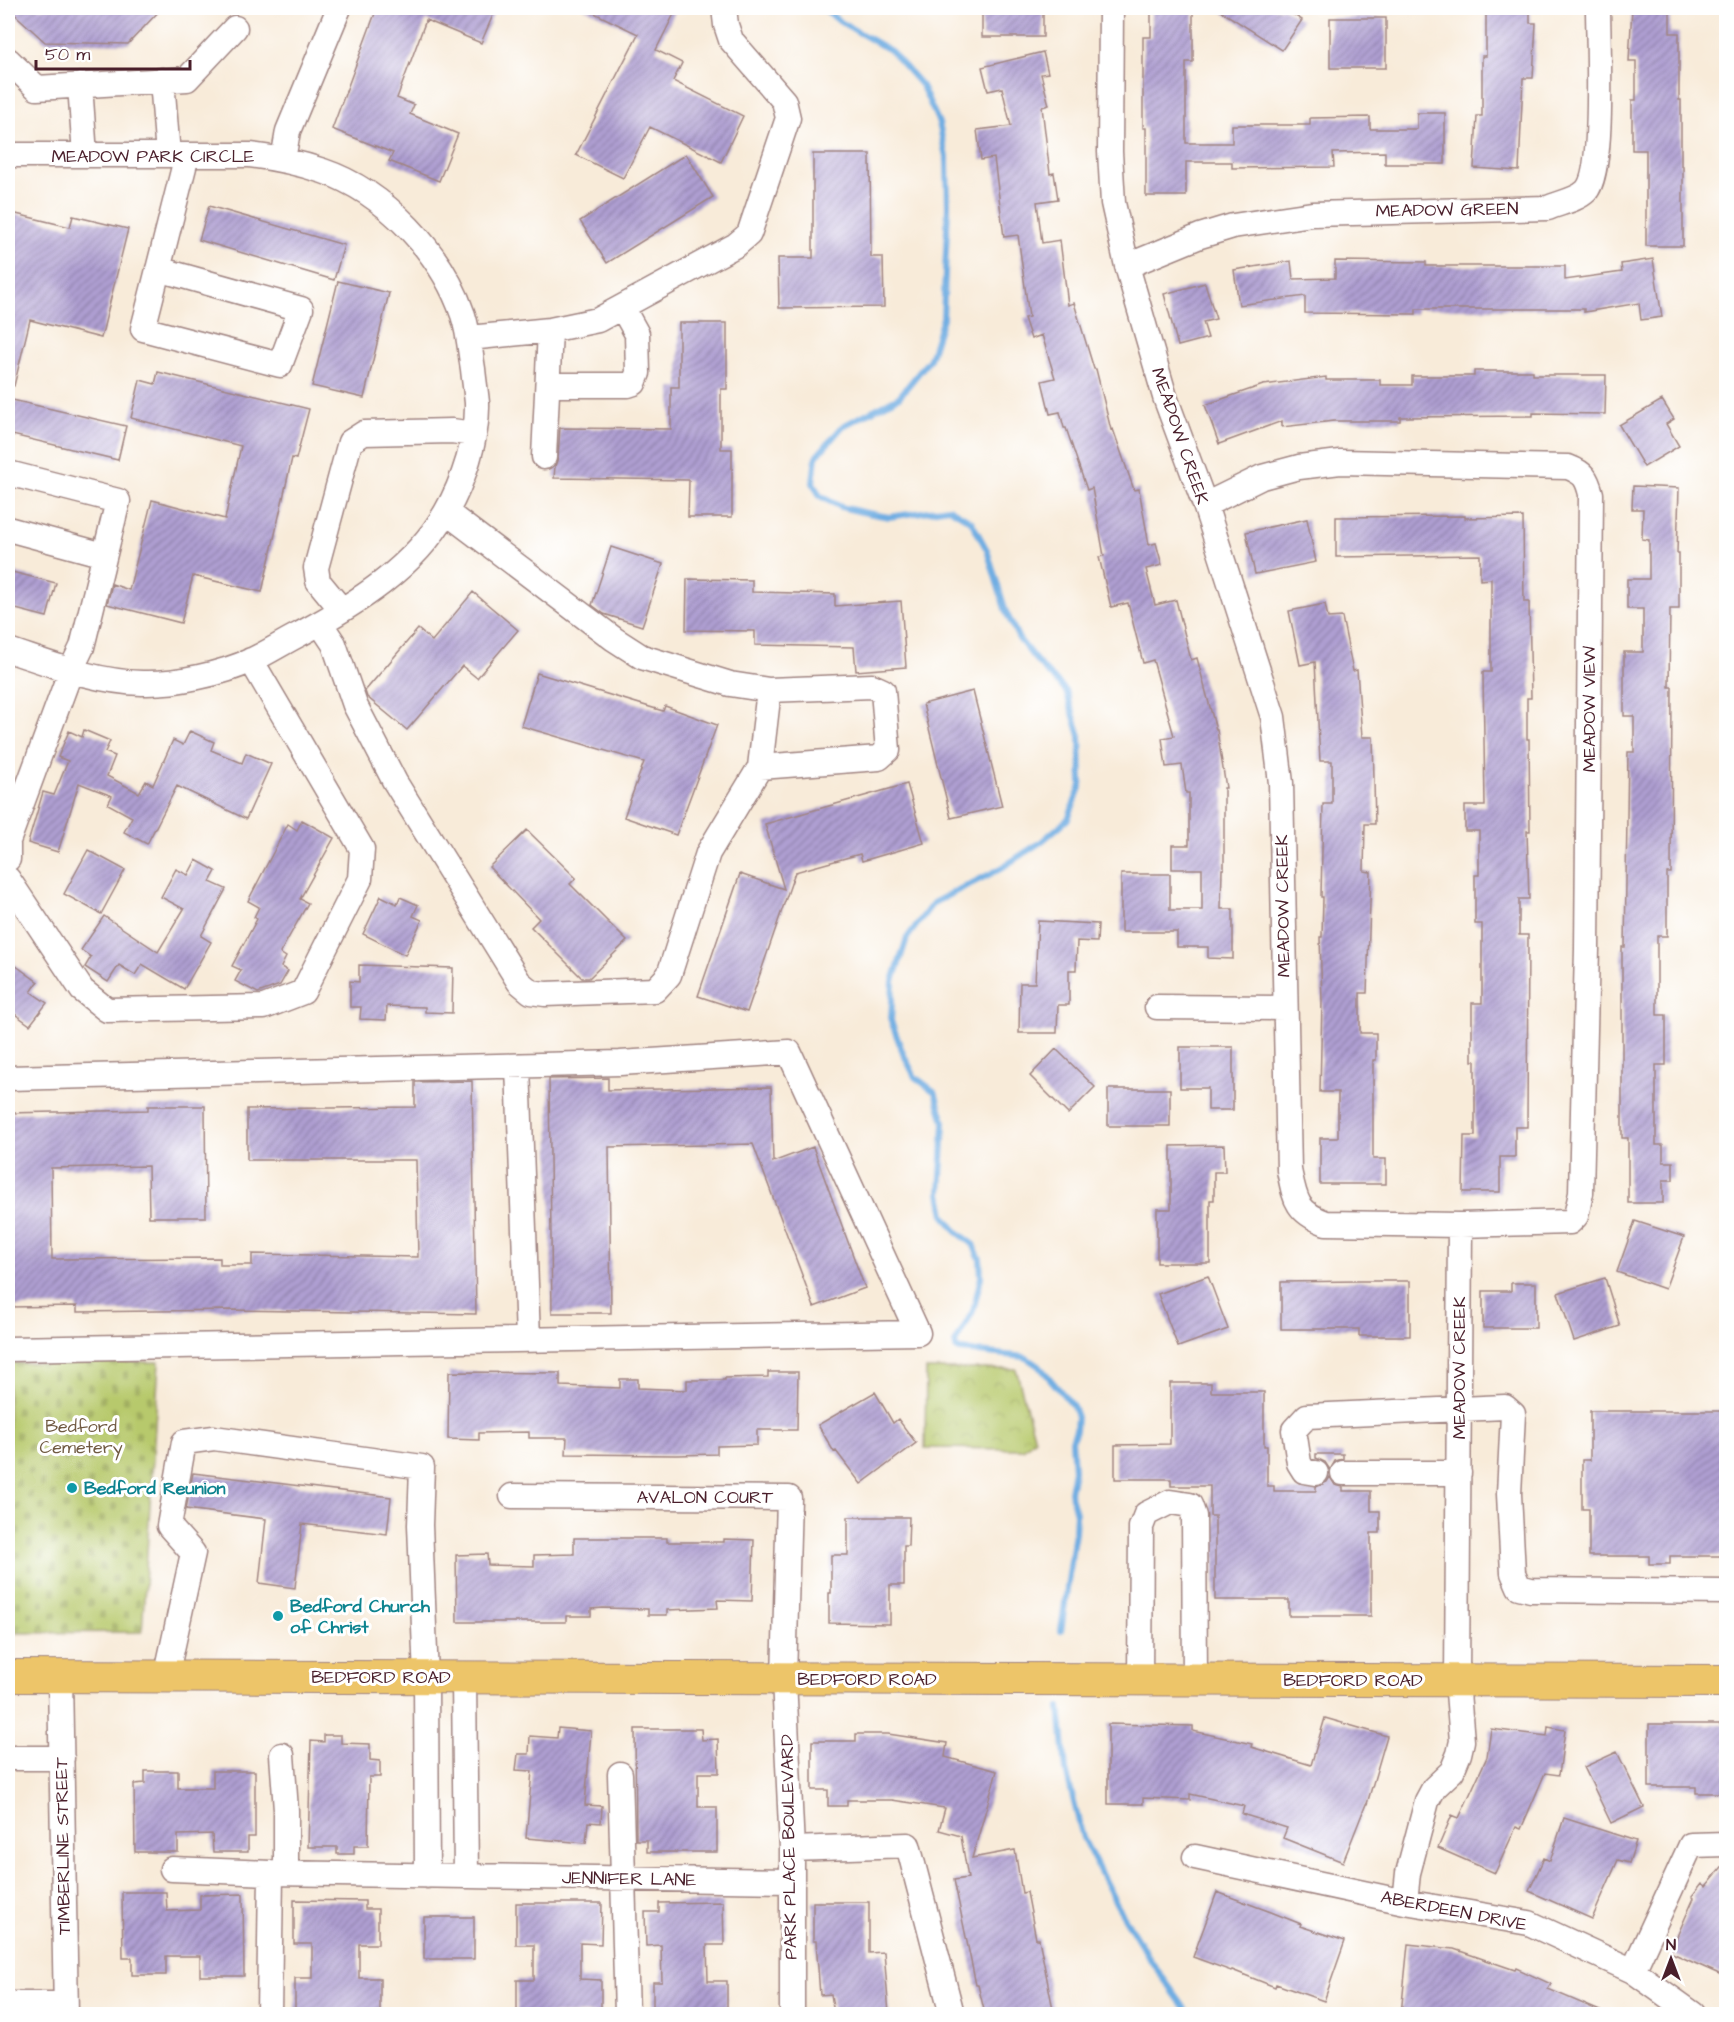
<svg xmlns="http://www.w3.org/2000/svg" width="1734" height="2022" font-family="'Architects Daughter',sans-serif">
<defs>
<pattern id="cemetery-stones" width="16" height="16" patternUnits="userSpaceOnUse" patternTransform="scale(1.5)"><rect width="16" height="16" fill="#b7c96c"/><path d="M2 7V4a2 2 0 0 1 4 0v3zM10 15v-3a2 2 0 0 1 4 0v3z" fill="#9fac5e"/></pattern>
<pattern id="park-crowns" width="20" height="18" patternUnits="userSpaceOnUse" patternTransform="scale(1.5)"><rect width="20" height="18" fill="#b7c96c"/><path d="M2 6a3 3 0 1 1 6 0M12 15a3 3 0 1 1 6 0" fill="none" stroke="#9fac5e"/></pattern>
<pattern id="building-hatch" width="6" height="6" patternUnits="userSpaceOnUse" patternTransform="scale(1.5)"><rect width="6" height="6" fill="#af9fd2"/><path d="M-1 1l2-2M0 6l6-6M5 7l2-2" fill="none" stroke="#9081ab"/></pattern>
</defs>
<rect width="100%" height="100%" fill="#fff"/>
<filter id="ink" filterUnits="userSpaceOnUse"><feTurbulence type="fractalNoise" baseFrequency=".0167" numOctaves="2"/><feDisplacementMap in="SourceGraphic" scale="12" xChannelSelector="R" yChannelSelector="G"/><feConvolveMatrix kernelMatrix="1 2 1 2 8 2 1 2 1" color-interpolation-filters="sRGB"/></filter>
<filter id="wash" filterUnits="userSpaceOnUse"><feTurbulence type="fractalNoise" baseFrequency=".008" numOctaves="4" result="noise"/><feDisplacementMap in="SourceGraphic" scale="24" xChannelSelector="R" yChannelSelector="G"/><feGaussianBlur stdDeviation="1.35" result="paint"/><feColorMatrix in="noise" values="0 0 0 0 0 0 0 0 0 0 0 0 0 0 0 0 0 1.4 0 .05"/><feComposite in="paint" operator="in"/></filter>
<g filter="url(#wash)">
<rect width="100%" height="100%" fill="#f8ebd9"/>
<!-- cemetery -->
<path fill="url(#cemetery-stones)" stroke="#80744c" stroke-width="1.5" d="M159,1362L142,1632L8,1633V1363Z"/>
<!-- park -->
<path fill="url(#park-crowns)" stroke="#80744c" stroke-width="1.5" d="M926,1369H1016L1035,1439L1023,1449L925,1448Z"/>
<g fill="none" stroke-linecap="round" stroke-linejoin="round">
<!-- stream -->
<path stroke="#6fade2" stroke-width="6" d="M823,8L839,21L891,51L922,86L939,123L947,162L948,207L943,318L930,359L899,397L843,426L816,457L813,483L820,496L841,507L862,512L889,517L949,508L971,521L987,550L1006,612L1019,639L1039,664L1066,691L1080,736L1081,785L1068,819L1041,842L1000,869L933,903L907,938L893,981L891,1021L903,1053L915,1077L935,1092L944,1122L940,1193L944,1215L956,1231L973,1244L980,1259L981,1277L973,1311L955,1343L956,1348L960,1350L1025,1357L1040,1367L1073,1406L1077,1417L1076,1430L1072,1440L1074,1470L1070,1492L1076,1513L1075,1532L1061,1631
M1060,1707L1066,1771L1083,1838L1117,1905L1153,1964L1189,2014"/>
</g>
<g id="blocks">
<!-- building -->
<path fill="url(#building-hatch)" d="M8,8H162L128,44L45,42Z
M377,8H496L481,43L426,20L397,98L414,105L410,114L458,134L439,181L389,161L393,153L332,129Z
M584,8H677L656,50L682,63L673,81L743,116L721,162L650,127L623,178L576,155L638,34Z
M982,8H1024V10H1043V37H982Z
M1151,8H1193V62H1186V143H1232V125H1310V118L1370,117V129H1417V113H1445V164H1385V152L1333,153L1334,167L1232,168V162H1186V196H1146V128H1143V37H1151Z
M1216,8H1283L1302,20L1282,50Z
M1486,8H1530V23H1536L1533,78H1523L1519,171L1474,168L1477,116H1482V56H1486Z
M1632,8H1670V33H1679V100H1681V166H1683V246H1646V150H1632V100H1636V61H1629Z
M1330,18H1386V68H1330Z
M1043,52L1048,73L1041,74L1049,105L1042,107L1050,174L1054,173L1058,199L1037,202L1042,243L1060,240L1068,305L1074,303L1094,369H1096L1111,430L1113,429L1134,490L1139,489L1149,545L1156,543L1162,565L1146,569L1155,605L1176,600L1191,660L1197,658L1216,730H1217L1226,788H1224V869H1222L1221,909H1233V959L1208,958V947H1177V932H1121V874H1170V910H1202V869H1172V845H1189V793H1186L1182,765L1166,767L1162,738L1174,736L1153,660L1143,663L1128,603L1111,607L1099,557L1104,556L1092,488L1087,490L1066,428H1064L1060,412L1050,414L1042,381L1055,378L1042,335L1031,339L1024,318L1029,317L1018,235L1004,237L994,158L981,160L977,130L1011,126L1002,88L988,91L982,67Z
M686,154L713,197L607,263L580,221Z
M813,154H870L871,257H883L884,307L779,308L778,258H813Z
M209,206L344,245L334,280L199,240Z
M8,212L70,227L73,216L128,229L101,338L30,320L14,386L8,385Z
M1653,259L1662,317L1641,320L1639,303L1584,312V309H1416V314L1305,313V296L1239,305L1234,270L1291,261L1293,279L1335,278V261L1426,262V266H1565V280L1622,272L1621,264Z
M338,281L389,293L364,398L312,386Z
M1205,283L1216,319L1203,322L1208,338L1178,346L1164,294Z
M679,323H727V389H721V449H732V517H688L689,480L554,478L555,466L558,458L560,428L671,429V387H679Z
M1474,371H1533V375H1606L1605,414L1533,413V416L1400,417V421H1334L1282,427V421L1219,444L1205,405L1263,385L1326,377V380H1380V385H1412V376H1474Z
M158,372L309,409L296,459L292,458L262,592L193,576L181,623L107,604L112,584L129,590L152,500L225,519L241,446L131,418L140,380L155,384Z
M8,399L126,426L118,460L8,434Z
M1662,400L1674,419L1666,424L1679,446L1644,467L1619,425Z
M1633,486L1679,488L1677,553H1679V609H1670L1669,687H1672L1671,873H1667V936H1657V1015H1666V1065H1656V1145H1663V1162H1673V1180H1663V1203H1628V1138H1622V947H1625L1628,752H1634V716H1624V652H1643V609H1627V579H1649V540L1642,539L1643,509H1632Z
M1465,516V518L1523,517L1524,602H1529L1531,698H1527V739H1529L1530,831H1527L1529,899H1519V935H1528L1527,1127H1515V1157H1500V1192H1463L1464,1136H1475V1061H1472V1003H1482V924H1475V875H1479V831H1465V806H1485L1483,672H1491V579L1480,580V555L1336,557V517Z
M1307,519L1316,562L1255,574L1246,532Z
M611,547L663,564L642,626L604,614L592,605Z
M8,571L56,583L47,617L8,607Z
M687,579L752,580V592L835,594V606L901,601L906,667L856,671L854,647L755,645V631L686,630Z
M473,592L518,630L477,678L462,666L407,730L367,697L365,691L418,629L432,641Z
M1325,604L1328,618L1342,617L1353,671L1357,670L1362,737H1373L1375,824H1365L1364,871L1371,872L1367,993H1360V1033H1376V1060H1373V1159H1386V1184H1320V1138H1338V1092H1320L1322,1001L1320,937H1322L1323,897H1321L1323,804H1332V761H1320L1315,662L1300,665L1289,611Z
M537,673L663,711L665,706L717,725L676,835L624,817L644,762L521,726Z
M973,691L1002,806L951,818L923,704Z
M84,730L110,741L105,752L115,756L107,776L139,793L146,781L153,785L173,740L183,745L190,731L214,742L211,750L242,763L246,753L271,764L246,819L177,786L147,844L124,832L132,817L108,804L112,796L79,783L58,852L28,843L43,792L54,795L68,761L58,757L69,731L82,737Z
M907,784L924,843L862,861L860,854L795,872L747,1012L698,996L740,874L784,889L765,824Z
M302,820L334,838L300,899L308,903L280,953L286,957L281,967L288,971L280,985L258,993L235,981L241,970L232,966L257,919L254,917L259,907L248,901L288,824L297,830Z
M527,830L576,878L570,884L627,941L589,978H582L531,927L539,919L489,867Z
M88,850L125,870L101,914L64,894Z
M196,860L216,871L210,882L226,889L201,936L211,942L184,989L142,964L135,975L119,965L108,982L85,967L91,957L81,950L104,916L158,952L184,909L161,897L176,869L188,875Z
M381,896L397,904L400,897L418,905L413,916L422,920L405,955L363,934Z
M1038,921L1098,924L1097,942L1077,941L1076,970H1069V1005H1058L1057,1033H1019L1020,983H1035Z
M8,960L38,982L31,992L47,1003L30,1025L8,1009Z
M359,965L453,968L452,1013L425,1012V1007L387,1006L386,1020L360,1019L361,1007H350V981L359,982Z
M1180,1047H1233V1110H1208V1088H1180Z
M1056,1049L1095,1087L1068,1114L1030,1076Z
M608,1078V1090L771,1087L773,1162L813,1147L865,1288L814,1307L753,1144L609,1147L611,1313H552L549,1079Z
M472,1081L476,1314L232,1310L77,1312V1306L8,1307V1113L148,1110V1106H205L206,1217H149L148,1166L51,1168L52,1259L220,1258V1265H252V1254L418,1257L416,1160H247V1109L415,1107V1082Z
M1108,1089H1170V1126H1108Z
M1224,1145L1225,1172H1214V1200H1210V1263H1157V1209H1171V1146Z
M1635,1221L1684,1237L1665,1289L1617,1272Z
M1208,1276L1228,1329L1178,1347L1158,1294Z
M1605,1278L1620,1326L1574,1341L1558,1293Z
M1359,1281H1410V1336H1359V1329H1281V1282Z
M1511,1283H1536V1328H1483V1291H1511Z
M449,1372L560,1373V1386L620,1388V1379H638V1388L687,1390V1380H725V1378L768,1377V1372H798L797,1430H757V1445L717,1446V1454L677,1455L566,1454L567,1438H529V1432L479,1433V1440L448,1439Z
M1170,1383H1211V1392H1264V1446H1267V1486H1274V1491H1316V1487L1327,1482L1330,1477L1335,1485L1343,1487V1491H1371V1511H1380V1533H1371V1616H1289V1600H1215V1516H1210V1486H1171V1479H1115V1445L1170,1444Z
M875,1392L893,1423L898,1419L916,1443L861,1484L836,1451L834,1452L818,1425Z
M1590,1411H1726V1556H1670V1564H1649V1556H1589V1509H1582V1460H1590Z
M1316,1454H1343V1459L1335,1461L1330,1470L1325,1462L1316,1458Z
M193,1473L391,1497L387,1534L302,1524L295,1588L259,1583L266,1519L186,1509Z
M848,1517H909L908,1546H904V1585H890V1624L829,1623V1593H831V1555H848Z
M574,1538H667V1542H724V1539L754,1540L752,1601L717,1600L718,1608L667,1610V1615H648V1609L603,1608L591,1609V1616H566V1622H457L456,1555L487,1554L488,1565L534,1566V1555L574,1554Z
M1325,1718L1387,1736L1367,1804H1366L1343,1862L1283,1838L1287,1828L1242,1814L1244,1806L1190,1794V1800L1143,1798V1804H1108V1724L1193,1726V1731L1252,1744L1251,1747L1311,1765Z
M1649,1724H1726V1793H1696V1787H1649Z
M1548,1727L1565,1730L1559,1775L1545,1773L1521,1829L1516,1827L1495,1873L1438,1848L1452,1815L1459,1818L1487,1757L1491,1729L1547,1736Z
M558,1728L591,1731L585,1805L602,1806L601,1823L588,1822L586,1843L526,1838L532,1771L516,1770L518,1754H529L530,1736L557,1738Z
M635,1729H701L702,1740L718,1739L719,1773H698V1807H717V1852H647V1840H636Z
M856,1734H888L947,1743L945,1757L997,1771L972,1858L1015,1850L1022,1893L1027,1892L1036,1939H1039L1054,2014H985L978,1985H976L954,1880L968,1878L961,1836L939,1830L945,1808L892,1800H847V1806H828V1790H812V1741H856Z
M324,1735H341V1743L370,1744V1760L380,1761V1777H369L368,1846H354V1854H337V1847H308L311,1741L324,1742Z
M1617,1752L1644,1807L1611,1823L1584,1767Z
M145,1771H178V1788H213V1771H255V1837H248V1852H213L212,1834L178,1835V1852H135L134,1784L145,1783Z
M1564,1818L1636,1841L1629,1863L1618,1860L1592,1919L1529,1891L1544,1858L1550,1861Z
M1726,1862V1977L1670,1952L1694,1898L1692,1896L1702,1883L1706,1886Z
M122,1892H166L167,1911L200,1910V1895L243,1894L244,1976H200V1956H166V1975H132V1958H123Z
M1217,1892L1271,1912L1301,1924L1300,1926L1345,1941L1324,2001L1276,1984L1275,1987L1232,1970L1231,1971L1193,1957Z
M294,1900L365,1901V1909H378V1944H359V1978H380V2014H308V2012H295V1978H312V1944H294Z
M723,1902L724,1945H707L708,1981H727V2014H653V1982H662L661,1945L646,1946L645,1912H659V1903Z
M813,1902H869V1953L884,1952L889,2014H834L831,1994L820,1995L816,1941H813Z
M516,1903H602L601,1944L580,1943V1979L601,1980V2014H533V2012H517V1980H534V1945H516Z
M424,1917H474V1959H424Z
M1408,1944L1454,1949L1515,1970L1516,1968L1551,1984L1548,1989L1607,2014H1401Z"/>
</g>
</g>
<g filter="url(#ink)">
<use href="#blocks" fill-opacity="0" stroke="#a18582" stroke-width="1.5"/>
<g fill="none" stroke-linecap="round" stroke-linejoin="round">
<!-- minor casing -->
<g stroke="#a18582" stroke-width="27">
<path id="minor" d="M1111,8L1110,152L1113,203L1127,266L1165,397L1205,505L1273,717L1281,783L1289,1170C1295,1199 1296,1212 1326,1223L1460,1225L1570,1222L1576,1216L1581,1193L1587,949L1591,494C1587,478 1584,473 1568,467L1340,462L1299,467L1262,477L1205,505
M8,60L37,88L187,79L235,28
M162,80L168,155
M80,85L85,155
M8,155H250C275,158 299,163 323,171C385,192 442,253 463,315C469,333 470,351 473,369C474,380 476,392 477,403C478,437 463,483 446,512C414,568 356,604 300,634C284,642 269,652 252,660C222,674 175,684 142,683C95,682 51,664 8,650
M283,160L288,131L339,8
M1127,266L1200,236L1233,226L1312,214L1548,208C1559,203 1577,200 1586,191C1605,171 1598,41 1598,8
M158,269L301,309L280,365L143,329L187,155
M469,338L550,330L598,320L736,245L749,234L788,118L784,101L731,40L726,25L724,8
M548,385H628L634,383L638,373L637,334L622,307
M544,457L550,330
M8,473L118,501L82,647L71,670L8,841V859
M8,529L104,555
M341,609L318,581L316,568L350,442L364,433L452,431L473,434
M320,623L334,644L355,705L395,782L519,982L531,992L545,994L655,990L669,975L708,853L760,767L879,758L888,750L883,691L872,686L769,690L730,684L642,657L614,639L446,512
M760,767L769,690
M8,879L82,990L107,1010L264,1007L303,992L360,879L362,849L251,660
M1157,1007L1285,1008
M518,1066L528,1339
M8,1078L620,1063L789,1052L918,1333L8,1349
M1316,1473L1304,1471L1299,1463L1294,1430L1307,1416L1505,1407L1513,1414L1509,1494L1513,1573L1519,1587L1531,1590L1726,1592
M1343,1473H1459
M512,1496L789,1498L784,1679L792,1849V2014
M60,1677L66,2014
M166,1677L193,1553L169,1526L184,1442L214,1438L422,1467L420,1525L426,1678L427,1876
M464,1678L466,1876
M1140,1680L1141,1527L1146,1514L1170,1502L1190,1505L1194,1516L1195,1680
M282,1755L286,1810V1873
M8,1758H62
M620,1774L627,2014
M792,1849L908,1845L952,2014
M1195,1857L1405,1902L1529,1923L1633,1971L1693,2014
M172,1869L271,1873L792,1881
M1405,1902L1408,1873L1427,1801L1434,1788L1452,1771L1459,1754L1462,1741L1457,1680L1460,1225
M1633,1971L1691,1845L1726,1844
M8,2004H64
M269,2014L271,1873"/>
</g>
<!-- major casing -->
<g stroke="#a18582" stroke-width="34">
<path id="major" d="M8,1676L1726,1681"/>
</g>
<!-- minor -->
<use href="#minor" stroke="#fff" stroke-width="24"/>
<!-- major -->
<use href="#major" stroke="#edc569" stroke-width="32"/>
</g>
</g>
<!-- markers -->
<g fill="#0f9aa8" stroke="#fff" stroke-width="2">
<circle cx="72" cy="1488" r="6"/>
<circle cx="278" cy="1616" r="6"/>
</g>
<g text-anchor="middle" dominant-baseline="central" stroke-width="6" stroke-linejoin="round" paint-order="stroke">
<!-- street labels -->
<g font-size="18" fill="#4a1f2b" stroke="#fff">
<text x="153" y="156">MEADOW PARK CIRCLE</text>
<text transform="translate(1447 210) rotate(-1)">MEADOW GREEN</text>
<text transform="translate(1180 436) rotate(71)">MEADOW CREEK</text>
<text transform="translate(1589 709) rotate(-90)">MEADOW VIEW</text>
<text transform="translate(1283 906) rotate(-91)">MEADOW CREEK</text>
<text transform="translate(1459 1368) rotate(-90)">MEADOW CREEK</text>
<text x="705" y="1497">AVALON COURT</text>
<text x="381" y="1677">BEDFORD ROAD</text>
<text x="867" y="1679">BEDFORD ROAD</text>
<text x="1353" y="1680">BEDFORD ROAD</text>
<text transform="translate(63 1846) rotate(-91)">TIMBERLINE STREET</text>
<text transform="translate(789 1847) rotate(-91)">PARK PLACE BOULEVARD</text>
<text transform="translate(629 1879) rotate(1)">JENNIFER LANE</text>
<text transform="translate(1454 1911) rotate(11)">ABERDEEN DRIVE</text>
</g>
<!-- park labels -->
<g font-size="18" fill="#705a42" stroke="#fff">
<text x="81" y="1426">Bedford<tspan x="81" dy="21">Cemetery</tspan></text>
</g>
<!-- culture labels -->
<g font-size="18" font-weight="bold" fill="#0d838f" stroke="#fff" text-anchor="start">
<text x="84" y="1488">Bedford Reunion</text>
<text x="290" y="1606">Bedford Church<tspan x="290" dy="21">of Christ</tspan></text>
</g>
</g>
<!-- margin -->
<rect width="1734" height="2022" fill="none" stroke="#fff" stroke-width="30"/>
<!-- north arrow -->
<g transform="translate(1671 1959)" stroke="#ffffff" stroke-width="4.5" paint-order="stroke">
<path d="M0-4.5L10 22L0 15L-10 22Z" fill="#4a1f2b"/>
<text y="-9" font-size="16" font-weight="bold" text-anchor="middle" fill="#4a1f2b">N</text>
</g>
<!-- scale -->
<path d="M36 60v9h154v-9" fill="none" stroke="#4a1f2b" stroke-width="3"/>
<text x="45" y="60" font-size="18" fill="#4a1f2b" stroke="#ffffff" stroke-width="4.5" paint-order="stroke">50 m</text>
</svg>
